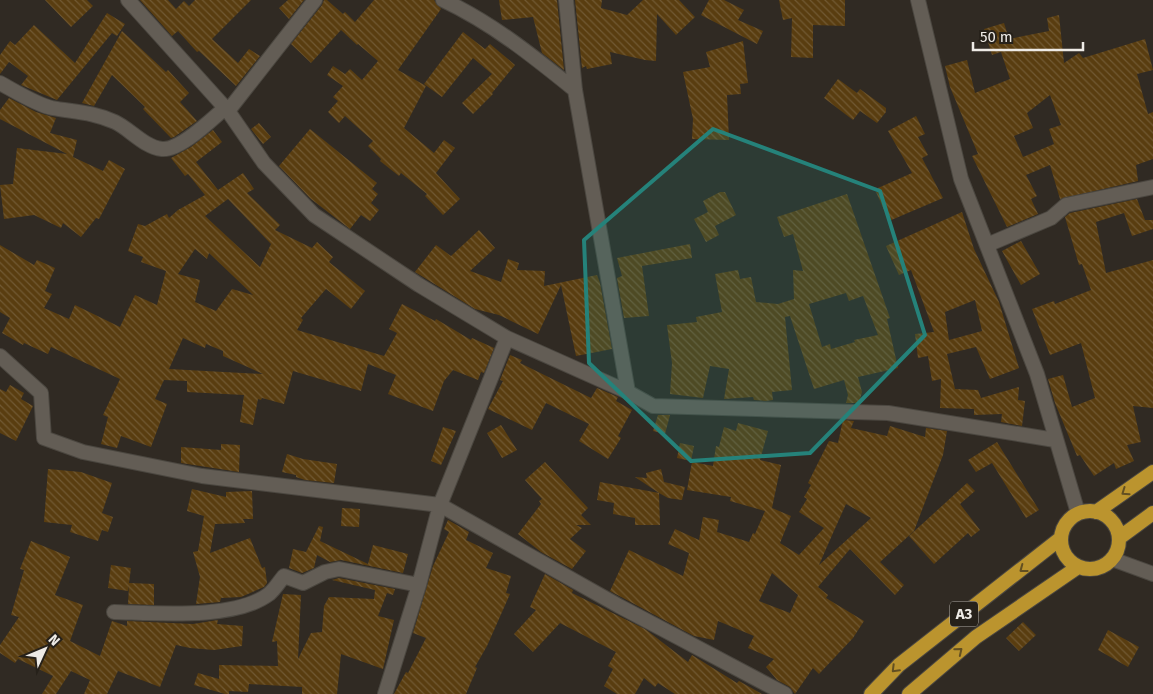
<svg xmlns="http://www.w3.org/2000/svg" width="1153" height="694" font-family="'Fira Sans',sans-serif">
<defs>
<pattern id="building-back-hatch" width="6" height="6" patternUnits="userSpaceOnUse" patternTransform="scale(1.25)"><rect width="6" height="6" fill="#593d10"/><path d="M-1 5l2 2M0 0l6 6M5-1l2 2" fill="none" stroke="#715933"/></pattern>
</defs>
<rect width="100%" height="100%" fill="#302a23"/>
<!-- building -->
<path fill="url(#building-back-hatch)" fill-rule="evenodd" d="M45,0H87L93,6L71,27Z
M140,0H168L176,9L184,1L189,6L195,0H251L212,39L238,63L249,49L260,56L236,86L199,51L197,52L178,31L172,36Z
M288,0H304L289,19L279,8Z
M324,0H327L343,14L345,12L355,22L374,0H434L441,9L398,70L426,86L404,128L434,153L444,140L455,148L436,173L460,199L443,215L425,196L427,194L401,173L399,176L380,161L381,159L368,146L373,141L345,116L339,123L328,112L338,101L333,97L343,86L327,75L333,66L345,74L350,69L362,80L378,61L358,44L357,45L341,30L311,63L291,44L322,5Z
M499,0H557L564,70L542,53L533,17L502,20Z
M575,0H602L601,8L627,15L643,0H679L695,17L676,35L657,14L656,61L645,60L610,52L612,64L587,69L586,66L582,68Z
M709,0H724L744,10L738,20L763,31L757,44L701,15Z
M779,0H845V26L813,25V58L791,57L792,18L783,20Z
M107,13L125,24L117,36L112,33L57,100L21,85L28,76L9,62L0,74V55L10,41L15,45L34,25L75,63Z
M1059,15L1064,63L1079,53L1083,58L1145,39L1153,70L1137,74L1148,114L1153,112V159L1136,165L1138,181L1060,199L1050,165L1026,175L1037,196L1031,199L1038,214L1007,227L972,156L978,154L950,87L945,66L967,60L975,93L1010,79L1001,52L992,55L984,29L1004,23L1009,39L1049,31L1047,18ZM1050,95L1061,125L1049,129L1054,144L1023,157L1014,136L1033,128L1027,113Z
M122,31L166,72L168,70L189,93L180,102L197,121L174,137L171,138L143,109L145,107L112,75L94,106L82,103Z
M463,32L485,49L490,44L515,65L492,93L493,94L473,114L462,103L492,74L473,58L442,97L424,84Z
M743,41L748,83L740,84L741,94L727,95L729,140L692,139L693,119L683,72L710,67L706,52Z
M838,79L857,93L860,89L886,108V112L877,123L860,111L853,120L824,98Z
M9,98L36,112L56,118L50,133L77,140L73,157L103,171L109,160L125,169L99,219L96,218L81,237L63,223L61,228L34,215L4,219L0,185L13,184L17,148L67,154L0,119V110Z
M916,116L925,134L918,137L928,155L922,158L943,198L889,221L876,192H879L878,188L912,173L888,131Z
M259,123L271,137L263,144L251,129Z
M310,129L377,183L372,189L378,194L371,203L379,210L370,221L361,215L350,229L311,199L279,166Z
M213,130L222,142L196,162L218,190L243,173L254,189L247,193L280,225L275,230L312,248L317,242L333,257L329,262L365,291L351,309L326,289L301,318L303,320L297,330L384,356L397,333L389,329L402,304L435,321L436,319L471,340L472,338L494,348L484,373L481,372L478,380L453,370L444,381L433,411L388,394L396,375L368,364L361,391L293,371L284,404L262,398L261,400L258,399L253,425L240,422L244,395L187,392V381L164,380L155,399L167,404L151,447L121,436L117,448L101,444L108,417L103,415L120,379L51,347L48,354L24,343L23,345L2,333L10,318L0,312V245L34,265L37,260L55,268L45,291L52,294L44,308L69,319L75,305L120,327L135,295L157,305L166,271L141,262L143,257L128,251L138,224L145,226L167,214L169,218L178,210L205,195L188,174L185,176L171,158L191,147ZM228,199L271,244L260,267L205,216ZM195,249L207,259L209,253L253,295L232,289L216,311L195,302L200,280L178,274ZM183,338L205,348L206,344L223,351V356L263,374L169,369Z
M720,192H725L736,215L715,226L719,235L706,242L694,219L708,212L703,201Z
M847,194L890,318L887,319L898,368L858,377L862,392L859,403H846L848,395L844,380L814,389L790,316L785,317L792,390L772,392L773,400L766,401L754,400L753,397L724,399L729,369L710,366L703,398L670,394L672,363L667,325L697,322L696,317L722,312L715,274L738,270L740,279L751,277L756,302L778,304L794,299L793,270L803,271L793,234L784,237L777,217ZM846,293L849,301L863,296L878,335L854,340L855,342L831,349L830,344L822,347L809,304Z
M1137,199L1145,220H1153V229L1132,236L1124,213L1096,222L1106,273L1153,260V408L1133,406L1141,442L1127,445L1134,461L1116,469L1114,463L1094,476L1080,455L1077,456L1055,403L1048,379L1063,375L1072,407L1095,398L1081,343L1050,355L1032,309L1054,301L1055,304L1091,290L1082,264L1079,265L1065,217L1070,213Z
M962,212L974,249L999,302L1019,368L990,379L976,347L947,354L955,389L978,390L981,398L1019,387L1018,400L1025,401L1022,426L1001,422L1002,414L974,415V409L940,408L941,379L932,381L928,356L918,358L915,334L934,332L911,270L899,275L886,246ZM975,300L982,331L949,340L945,312Z
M479,230L495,248L470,271L501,282L508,259L519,263L517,270L545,271L544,286L597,275L600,283L612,349L576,356L561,285L538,334L499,315L475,309L415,272L436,245L451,256Z
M1021,241L1040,274L1021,285L1002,251Z
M690,244L692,258L642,266L649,316L624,318L617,278L622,276L617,258Z
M510,355L522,360L520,363L591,398L597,388L618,397L616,401L632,410L618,436L621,438L608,459L579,441L589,424L546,403L532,430L488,409L503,381L500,380Z
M10,385L24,393L21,399L33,406L16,441L0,433V389L6,392Z
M658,415H670L665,434L653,431Z
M843,420L854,421L851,428L887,436L890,426L925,437L926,428L947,431L943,455L914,531L880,562L904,585L895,595L850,549L818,587L828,595L826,598L864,621L853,638L819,674L813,668L795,694L790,687L777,680L766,667L774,659L748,648L754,636L718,621L714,640L694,636L610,591L629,550L683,576L689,553L668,544L675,529L699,540L703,517L719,520L717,532L749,542L753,533L755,534L765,511L730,501L731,497L687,490L692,462L713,466L716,446L719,447L724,427L736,431L738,423L768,431L760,460L781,465L772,508L791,516L780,543L799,555L824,528L799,512L807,499L804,497L811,485L808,483L829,441L838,443ZM846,504L871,518L819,565L833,533ZM772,573L798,595L790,613L759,601Z
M501,425L517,450L502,458L487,433Z
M443,427L456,431L441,465L431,461Z
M997,442L1039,510L1026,518L992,463L976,472L968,460Z
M680,443L694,446L691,461L677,458Z
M221,444L240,445L239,472L181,463V447L221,450Z
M287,454L303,459L337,464L334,483L305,480L296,477V475L282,472Z
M545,462L588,508L581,515L591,525H576L582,528L570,539L586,551L572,569L541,552L518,534L541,504L539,501L542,499L525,480Z
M48,469L81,472L112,483L102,513L113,517L108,532L102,530L98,541L70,532L72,525L44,522Z
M661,469L664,482L685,487L682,500L668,498L659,493L660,525H635V518L613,514L614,503L597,500L600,482L659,493L635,477L647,478L646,473Z
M967,483L975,491L960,504L980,530L971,537L968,533L934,564L909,536Z
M192,489L226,497V492L252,491L253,519H243L245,523L215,524L210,553L250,538L262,568L265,567L267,583L264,587L241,597L221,598L220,602L196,604L200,577L193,552L198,551L204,516L187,511Z
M342,508L360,509L359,527L341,526Z
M448,520L469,532L466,540L493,553L486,568L511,576L506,593L510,594L487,646L475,667L477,668L466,694H394L406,672L408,673L426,638L413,633L433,566L449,532L444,529Z
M319,526L323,527L320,541L368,564L373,545L408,554L403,573L341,560L330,562L317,555L314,568L302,573L289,568L293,549L306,552Z
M31,541L70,557L55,595L83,605L70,641L100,656L112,621L127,626V621L193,624L218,620L217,624L243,626L242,646L214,650L190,648L176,645L160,687L118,671L107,694H84L90,680L71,671L56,694H42L53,676L18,659L15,663L0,653V645L19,617L11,615L24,570L20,569Z
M111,565L131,568L129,583L154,584V605L128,604L129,586L128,591L108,588Z
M545,574L573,590L572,593L645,629L688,662L692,655L737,683L739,681L762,694H675L658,683L655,687L644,678L635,694H617L604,686L613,669L608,666L616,652L560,623L533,652L514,634L536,610L530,607Z
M339,578L395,589L393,595L387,593L378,616L394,620L383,669L341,654L337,694H302V687L249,684L248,692L229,691V694H225L194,685L198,673L219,679V665L278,666L277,641L272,642L283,594L301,595L298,659L311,633L322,632L324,606L329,597L374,599L375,590L332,580Z
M1023,622L1036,635L1019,651L1006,638Z
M1108,630L1139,647L1128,667L1098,650Z"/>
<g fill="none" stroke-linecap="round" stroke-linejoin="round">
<!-- minor casing -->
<g stroke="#4b4740" stroke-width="16">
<path id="minor" d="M128,0L228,111L264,163L314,215L419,285L507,338L628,392L653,406L888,413L1055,440
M443,0C492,23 533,56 575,90
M566,0L575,90L628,392
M918,0L961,179L1037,374L1078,513
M0,83C13,90 37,105 52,108C74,112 93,112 115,122C130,129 144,147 162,149C180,151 212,119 225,108
M228,111L315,0
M987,245L1051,218L1066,205L1153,187
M0,356L41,393L44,438L83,452L202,476L440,505L619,606L785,694
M1112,559L1153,574
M114,612C156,613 235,620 269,594C275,589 279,582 284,576L303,583L325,572L339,569L419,585
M385,694L419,585L440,505L507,338"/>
</g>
<!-- trunk casing -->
<g stroke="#4b4740" stroke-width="16">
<path id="trunk" d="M1061 540a29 29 0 1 1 58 0a29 29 0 1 1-58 0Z
M1096,512L1153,472
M1119,538L1153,513
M871,694L899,665L1061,538
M909,694L976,637L1078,567"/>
</g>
<!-- minor -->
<use href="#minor" stroke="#635d55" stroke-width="14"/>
<!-- trunk -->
<use href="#trunk" stroke="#bb942e" stroke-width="14"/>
</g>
<!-- one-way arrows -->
<defs><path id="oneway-chevron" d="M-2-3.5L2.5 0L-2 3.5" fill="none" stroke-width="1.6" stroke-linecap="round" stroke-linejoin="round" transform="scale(1.25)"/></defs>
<g stroke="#624f22">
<use href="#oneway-chevron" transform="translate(1125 492) rotate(145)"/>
<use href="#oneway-chevron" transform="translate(1023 569) rotate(143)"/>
<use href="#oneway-chevron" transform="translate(959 651) rotate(-39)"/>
<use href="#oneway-chevron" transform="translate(895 669) rotate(135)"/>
</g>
<!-- marked area -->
<path fill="#25827a" fill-opacity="0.2" stroke="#25827a" stroke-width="4" stroke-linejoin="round" d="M713,129L880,191L925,335L810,453L691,461L589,363L584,240Z"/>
<g text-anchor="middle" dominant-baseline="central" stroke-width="4.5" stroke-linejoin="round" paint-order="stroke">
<!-- shield labels -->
<rect fill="#26211a" stroke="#b2aea9" stroke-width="1" x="950" y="601.5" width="28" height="25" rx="4"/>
<g font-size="15" font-weight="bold" fill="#eeebe6">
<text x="964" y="614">A3</text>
</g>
</g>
<!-- north arrow -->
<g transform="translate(45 649) rotate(46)" stroke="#26211a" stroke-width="4" paint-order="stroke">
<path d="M0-4L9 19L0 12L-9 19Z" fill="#eeebe6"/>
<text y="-8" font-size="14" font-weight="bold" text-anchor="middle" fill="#eeebe6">N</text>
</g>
<!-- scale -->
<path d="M973 42v8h110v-8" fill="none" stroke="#eeebe6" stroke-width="2.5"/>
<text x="980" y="42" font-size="15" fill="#eeebe6" stroke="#26211a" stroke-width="4" paint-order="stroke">50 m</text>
</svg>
